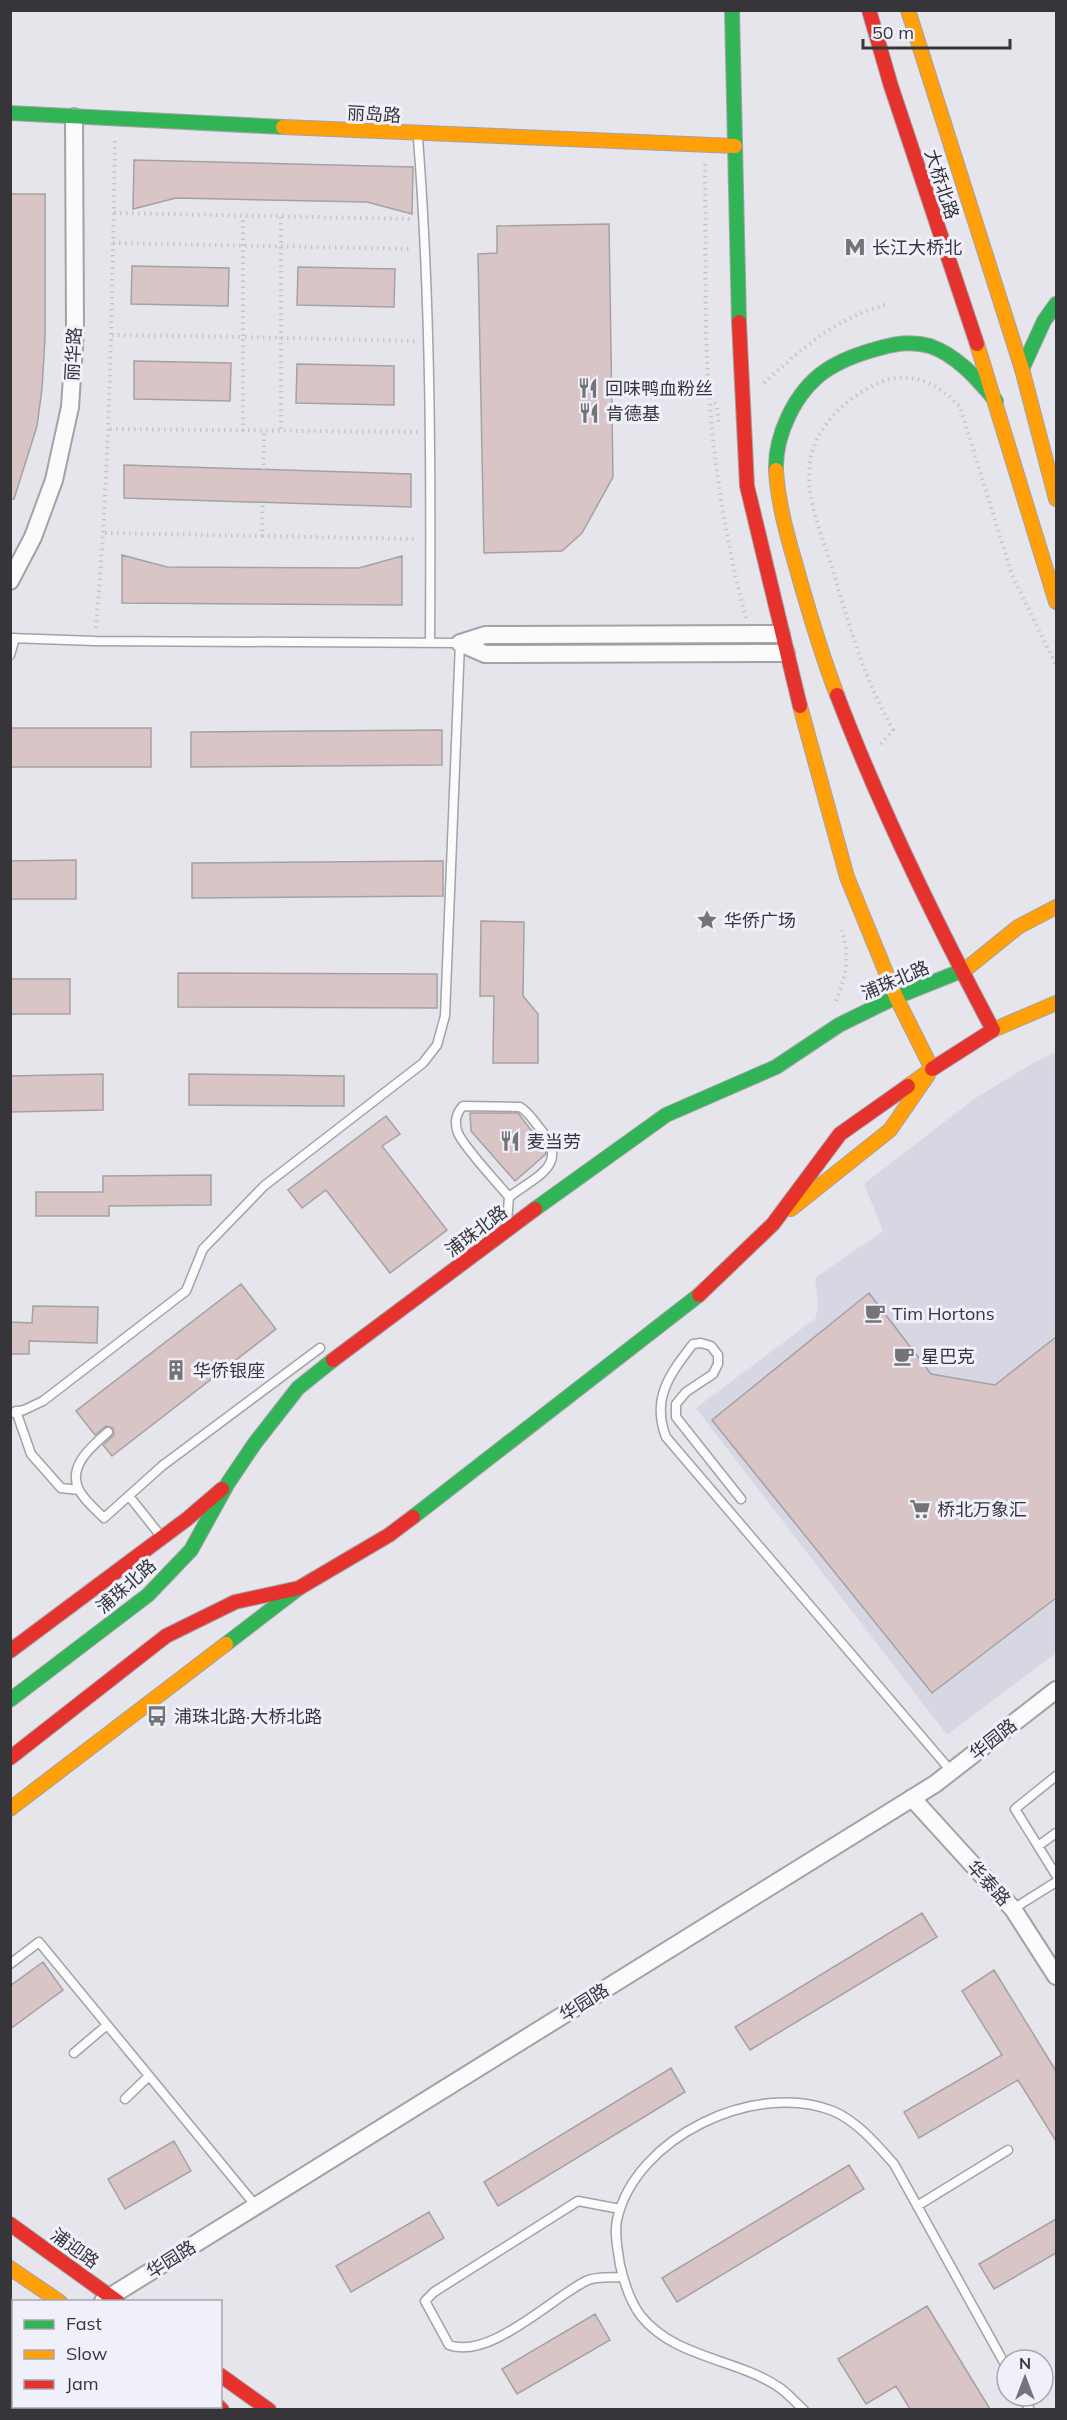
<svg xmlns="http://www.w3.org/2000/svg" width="1067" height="2420" font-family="Mulish,'Noto Sans SC',sans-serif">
<rect width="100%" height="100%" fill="#e5e5eb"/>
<!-- built -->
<path fill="#d7d7e3" d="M1056,1052V1653L947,1735L696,1408L816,1318L818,1303L815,1278L883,1231L864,1184L974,1099L1035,1062Z"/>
<!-- building -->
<path fill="#d9c5c6" stroke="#a4a1a4" stroke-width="1.5" d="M134,160L413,167L412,214L367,202L176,198L133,209Z
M10,194H45V338L42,389L37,426L14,499H10Z
M609,224L613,477L582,533L562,551L484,553L478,254L497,253V226Z
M132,266L229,268L228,306L131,304Z
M298,267L395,269L394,307L297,305Z
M134,361L231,363L230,401L134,399Z
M297,364L394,366V405L296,403Z
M124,465L411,474V507L124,498Z
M122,555L167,567L359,568L402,556V605L122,603Z
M10,728H151V767H10Z
M442,730V765L191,767V732Z
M76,860V899H10V861Z
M443,861V896L192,898V863Z
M481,921L524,922L523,996L538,1014V1063H493L494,996H480Z
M178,973L437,974V1008L178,1007Z
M10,979H70V1014H10Z
M103,1074V1110L10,1112V1076Z
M189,1074L344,1076V1106L189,1105Z
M470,1113H518L544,1147L546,1154L515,1181L471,1131Z
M386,1116L400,1134L382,1146L447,1230L390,1273L326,1190L302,1208L288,1190Z
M211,1175V1205L109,1206V1216H36V1192H103V1176Z
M241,1284L276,1329L112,1456L103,1445L114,1435L113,1428L106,1426L95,1435L76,1411Z
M869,1293L931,1374L995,1385L1056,1337V1598L932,1693L712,1420Z
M33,1306L98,1307L97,1343L29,1341V1354H10V1322L32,1323Z
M922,1913L937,1937L750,2050L735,2027Z
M43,1962L63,1990L10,2029V1986Z
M994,1970L1056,2071V2141L1018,2080L919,2138L904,2112L1002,2055L962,1991Z
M671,2068L685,2092L498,2206L484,2182Z
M174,2141L191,2171L125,2209L108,2179Z
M849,2165L864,2189L677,2302L662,2278Z
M429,2212L444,2238L351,2292L336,2266Z
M1056,2219V2253L994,2289L979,2264Z
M927,2306L990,2409H910L896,2386L866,2404L838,2359Z
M595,2314L610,2340L517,2394L502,2369Z"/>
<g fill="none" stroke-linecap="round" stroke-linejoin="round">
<!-- lane casing -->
<g stroke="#a2a2a7" stroke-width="11">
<path id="lane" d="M418,138C431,306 431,474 430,643
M10,638L95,641L460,643L445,1016L437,1045L423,1063L264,1186L203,1249L186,1291L43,1401L24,1410L10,1413
M10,655L15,638
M507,1222L509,1197C497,1182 465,1149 458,1133C454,1123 456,1113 463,1106L520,1107C529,1112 535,1123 542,1131C570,1165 535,1177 509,1197
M16,1411L31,1454L61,1488L79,1490
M108,1432C92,1446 67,1466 79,1490C84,1500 96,1510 104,1518L162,1466L320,1348
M129,1496L160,1535
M741,1499L676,1417V1404L686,1392L713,1374L718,1364V1355L711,1346L701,1343L693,1344C670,1374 651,1398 666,1437L951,1771
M1056,1776L1015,1809L1056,1875
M1038,1846L1056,1833
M1013,1909L1056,1882
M10,1964L39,1942L256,2206
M74,2053L107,2025
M125,2099L149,2076
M917,2206L1008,2150
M620,2209L578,2201L434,2292L425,2301L449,2345C490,2360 550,2299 586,2281C596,2276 612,2278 623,2277
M1022,2396L1030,2410
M804,2410C795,2402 787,2392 777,2386C734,2358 675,2358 641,2316C630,2302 624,2282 620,2265C618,2251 614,2234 617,2220C635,2137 756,2080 833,2111C857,2121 877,2145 894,2164L1007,2368"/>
</g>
<!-- street casing -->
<g stroke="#a2a2a7" stroke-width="20">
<path id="street" d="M10,581L33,537L54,480L70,407L75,331L74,117
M460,643L485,654L786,653
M460,643L485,635L781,634
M912,1798L1013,1909L1056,1976
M103,2301L935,1784L1056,1690"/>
</g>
<!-- fast casing -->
<g stroke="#a2a2a7" stroke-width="16">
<path id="fast" d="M732,10L739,322
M10,113L283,127
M1022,369L1044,321L1056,304
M776,470C775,435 795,392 825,371C841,360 861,353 880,348C896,343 913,341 930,346C958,356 977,379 996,401
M535,1209L666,1115L776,1067L839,1025L896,997L966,969
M413,1517L699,1295
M226,1644L299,1588
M10,1700L148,1595L191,1550L228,1483L255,1443L298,1388L333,1360"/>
</g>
<!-- slow casing -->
<g stroke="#a2a2a7" stroke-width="16">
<path id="slow" d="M908,10L1022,369L1056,499
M283,127L735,146
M977,344L1056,602
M776,470C778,503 787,535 796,566C808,609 821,653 837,695
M800,706L847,877L896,997L932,1069L908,1086
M966,969L1018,927L1056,907
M993,1030L1056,1003
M791,1209L890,1130L928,1075
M10,1809L226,1644
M10,2268L60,2302"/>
</g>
<!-- jam casing -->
<g stroke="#a2a2a7" stroke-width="16">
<path id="jam" d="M869,10L891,86L977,344
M739,322L747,486L800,706
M837,695C881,811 935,921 993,1030L932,1069
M699,1295L773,1224L840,1134L908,1086
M333,1360L535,1209
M10,1651L187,1519L222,1489
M10,1758L166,1636L235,1602L299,1588L389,1535L413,1517
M10,2224L118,2302
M220,2375L269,2410
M218,2406L222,2410"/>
</g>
<!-- path -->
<path stroke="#c6c6c8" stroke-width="4" stroke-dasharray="1.5 4.5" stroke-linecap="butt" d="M705,164C706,236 704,308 708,379C713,460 725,540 746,618
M114,213L410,219
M281,217V431
M113,243L413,249
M112,335L243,337V216
M764,383C803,348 836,317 889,304
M709,392L717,407L719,426
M110,429L418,432
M243,431V337L415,341
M105,533L262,536L264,431
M262,536L417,539
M96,628C110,465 112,302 115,138
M881,744L893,730C864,679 849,624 832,568C822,535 805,498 810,462C815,426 847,397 879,383C909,369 940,384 960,407L1012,575L1056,665
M836,1001C847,972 850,960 842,930"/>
<!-- lane -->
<use href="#lane" stroke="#fbfbfc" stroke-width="8"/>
<!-- street -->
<use href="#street" stroke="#fbfbfc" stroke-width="16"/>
<!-- fast -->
<use href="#fast" stroke="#30b455" stroke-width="14"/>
<!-- slow -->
<use href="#slow" stroke="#ff9f0a" stroke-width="14"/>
<!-- jam -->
<use href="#jam" stroke="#e5322d" stroke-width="14"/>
</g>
<!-- icons -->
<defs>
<g id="metro-bare" transform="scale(1.62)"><path d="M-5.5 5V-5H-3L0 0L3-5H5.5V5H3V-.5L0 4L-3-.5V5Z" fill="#737378" stroke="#f0f0fb" stroke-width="2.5" paint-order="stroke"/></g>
<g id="restaurant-bare" transform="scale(1.62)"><path d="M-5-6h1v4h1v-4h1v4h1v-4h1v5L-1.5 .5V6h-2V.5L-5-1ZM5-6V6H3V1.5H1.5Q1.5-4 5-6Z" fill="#737378" stroke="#f0f0fb" stroke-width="2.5" paint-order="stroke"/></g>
<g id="sight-bare" transform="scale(1.62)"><path d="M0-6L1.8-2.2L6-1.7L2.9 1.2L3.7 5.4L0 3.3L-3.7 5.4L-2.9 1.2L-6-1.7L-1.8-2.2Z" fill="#737378" stroke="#f0f0fb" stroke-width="2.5" paint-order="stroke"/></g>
<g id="cafe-bare" transform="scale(1.62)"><path d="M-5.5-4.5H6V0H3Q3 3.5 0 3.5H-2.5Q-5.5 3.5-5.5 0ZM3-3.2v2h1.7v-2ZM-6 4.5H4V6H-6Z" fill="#737378" stroke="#f0f0fb" stroke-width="2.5" paint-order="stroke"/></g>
<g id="building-bare" transform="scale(1.62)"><path d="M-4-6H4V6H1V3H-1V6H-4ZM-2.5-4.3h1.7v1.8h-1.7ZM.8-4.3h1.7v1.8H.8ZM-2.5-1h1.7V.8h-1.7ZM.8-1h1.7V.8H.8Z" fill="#737378" stroke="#f0f0fb" stroke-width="2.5" paint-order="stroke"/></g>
<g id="supermarket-bare" transform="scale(1.62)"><path d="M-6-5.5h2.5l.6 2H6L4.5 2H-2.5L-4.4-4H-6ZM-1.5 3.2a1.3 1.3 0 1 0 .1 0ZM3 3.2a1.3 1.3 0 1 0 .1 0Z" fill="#737378" stroke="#f0f0fb" stroke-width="2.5" paint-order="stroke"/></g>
<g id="bus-bare" transform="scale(1.62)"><path d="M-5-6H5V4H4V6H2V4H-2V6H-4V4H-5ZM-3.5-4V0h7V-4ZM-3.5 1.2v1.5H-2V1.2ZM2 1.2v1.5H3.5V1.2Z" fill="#737378" stroke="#f0f0fb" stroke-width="2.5" paint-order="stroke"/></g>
</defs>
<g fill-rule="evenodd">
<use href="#metro-bare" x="855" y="247"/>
<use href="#restaurant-bare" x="588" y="388"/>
<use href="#restaurant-bare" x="589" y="413"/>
<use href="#sight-bare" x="707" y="920"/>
<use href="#restaurant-bare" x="510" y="1141"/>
<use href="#cafe-bare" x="875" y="1313"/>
<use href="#cafe-bare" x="904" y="1356"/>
<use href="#building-bare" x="176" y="1370"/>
<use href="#supermarket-bare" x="920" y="1509"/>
<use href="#bus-bare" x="157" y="1716"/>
</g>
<g text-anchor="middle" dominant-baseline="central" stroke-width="6" stroke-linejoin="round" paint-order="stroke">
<!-- street labels -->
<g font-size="18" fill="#36363a" stroke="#f0f0fb">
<text transform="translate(374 114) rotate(3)">丽岛路</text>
<text transform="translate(942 184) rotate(72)">大桥北路</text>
<text transform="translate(73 354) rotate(-87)">丽华路</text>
<text transform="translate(895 980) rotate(-23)">浦珠北路</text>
<text transform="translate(476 1231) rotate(-37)">浦珠北路</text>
<text transform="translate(126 1586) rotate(-41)">浦珠北路</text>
<text transform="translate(993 1739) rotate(-38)">华园路</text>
<text transform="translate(989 1883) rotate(48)">华泰路</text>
<text transform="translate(584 2002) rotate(-32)">华园路</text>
<text transform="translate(75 2248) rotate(36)">浦迎路</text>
<text transform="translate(171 2259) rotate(-32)">华园路</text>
</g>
<!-- poi labels -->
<g font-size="18" fill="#36363a" stroke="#f0f0fb" text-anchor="start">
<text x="872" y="247">长江大桥北</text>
<text x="605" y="388">回味鸭血粉丝</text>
<text x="606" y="413">肯德基</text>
<text x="724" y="920">华侨广场</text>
<text x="527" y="1141">麦当劳</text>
<text x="892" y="1313">Tim Hortons</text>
<text x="921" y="1356">星巴克</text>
<text x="193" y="1370">华侨银座</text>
<text x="937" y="1509">桥北万象汇</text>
<text x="174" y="1716">浦珠北路·大桥北路</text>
</g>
</g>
<!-- border -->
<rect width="1067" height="2420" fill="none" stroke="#36363a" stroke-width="24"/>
<!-- legend -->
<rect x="12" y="2300" width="210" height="108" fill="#f0f0fb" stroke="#a6a6ae" stroke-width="1.5"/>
<rect x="24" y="2320" width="30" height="9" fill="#30b455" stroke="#a6a6ae" stroke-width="1.5"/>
<text x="66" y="2330" font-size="18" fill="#36363a">Fast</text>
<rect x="24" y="2350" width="30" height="9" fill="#ff9f0a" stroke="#a6a6ae" stroke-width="1.5"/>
<text x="66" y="2360" font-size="18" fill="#36363a">Slow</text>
<rect x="24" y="2380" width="30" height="9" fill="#e5322d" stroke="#a6a6ae" stroke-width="1.5"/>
<text x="66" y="2390" font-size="18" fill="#36363a">Jam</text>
<!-- north arrow -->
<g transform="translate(1025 2378)"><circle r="28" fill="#f0f0fb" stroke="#a6a6ae" stroke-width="1.5"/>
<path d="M0-4.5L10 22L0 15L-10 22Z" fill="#737378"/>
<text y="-9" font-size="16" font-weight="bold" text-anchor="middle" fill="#36363a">N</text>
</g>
<!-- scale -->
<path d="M863 39v9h147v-9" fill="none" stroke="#36363a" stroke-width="3"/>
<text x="872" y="39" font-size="18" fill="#36363a" stroke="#f0f0fb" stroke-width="4.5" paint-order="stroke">50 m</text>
</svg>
